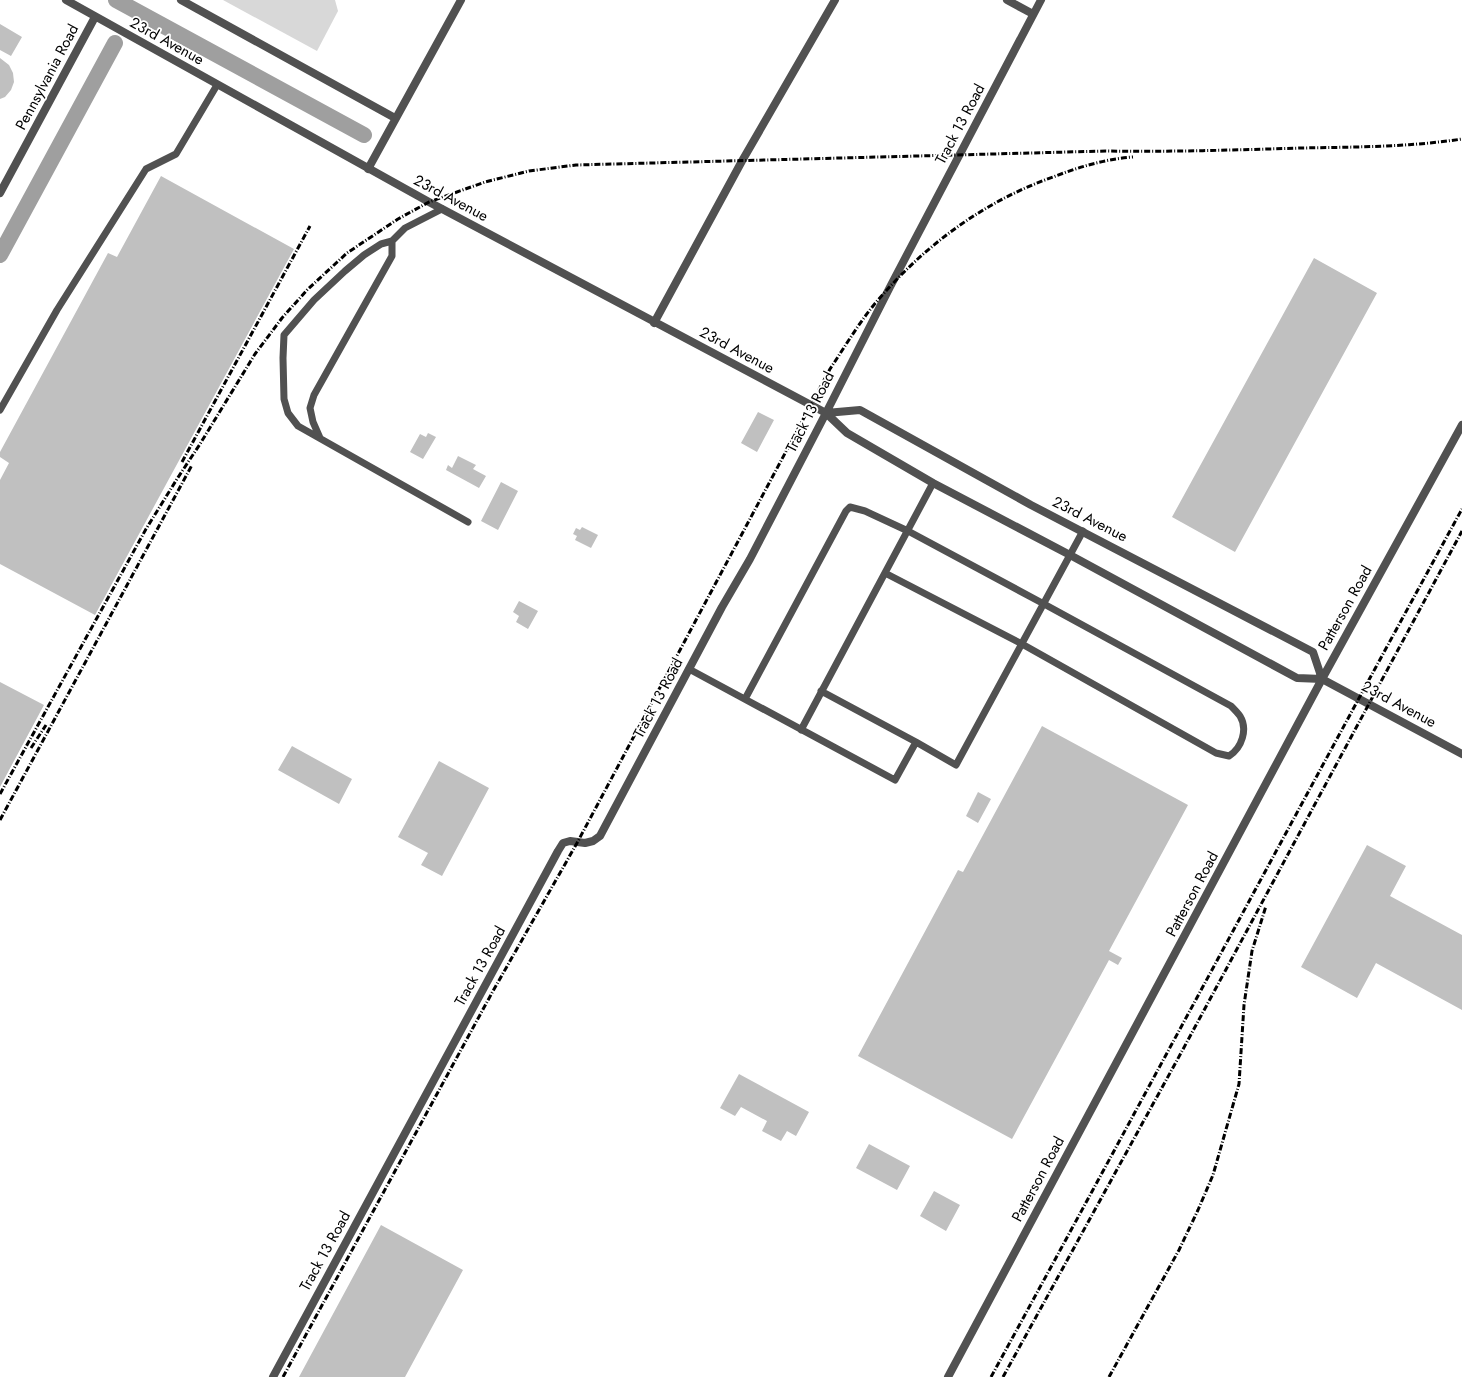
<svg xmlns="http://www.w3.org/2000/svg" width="1462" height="1377" font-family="Jost,sans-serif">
<rect width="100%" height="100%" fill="#fff"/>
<!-- green -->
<path fill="#d8d8d8" d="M223,0H335L338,11L317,51Z"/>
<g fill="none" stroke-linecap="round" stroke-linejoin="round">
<!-- canal -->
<path stroke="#9f9f9f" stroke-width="16" d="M116,0L364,135
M0,255L115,43"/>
</g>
<!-- building -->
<path fill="#c0c0c0" d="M0,24L22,37L11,56L0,50Z
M0,58L9,65L13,73L14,82L11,90L5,97L0,99Z
M161,176L294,249L95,615L0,564V480L9,463L0,457V452L108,253L117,257Z
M1314,258L1377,293L1235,552L1172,517Z
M758,412L774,420L757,452L741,443Z
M428,433L436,437L423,459L410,452L420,434L426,437Z
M458,456L476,465L473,469L486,476L479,488L446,470L448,465L452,468Z
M501,482L518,491L498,530L481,521Z
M582,527L598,535L591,548L575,540L577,536L573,534L576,528L580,530Z
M519,601L538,611L528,629L516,622L519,616L513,612Z
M0,682L44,705L0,787Z
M1042,726L1188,805L1109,951L1122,958L1118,965L1109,960L1012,1139L858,1056L958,870L963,872Z
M292,746L352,779L339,804L278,770Z
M439,761L489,788L442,876L421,865L428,853L398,837Z
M978,792L991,799L978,823L966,816Z
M1367,845L1406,866L1390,896L1462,935V1010L1376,963L1357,998L1301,967Z
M739,1074L809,1112L796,1136L787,1131L781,1141L762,1131L767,1121L741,1107L735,1116L720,1108Z
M869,1144L910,1166L897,1190L856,1168Z
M934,1191L960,1205L946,1231L920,1216Z
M381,1225L463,1270L405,1377H299Z"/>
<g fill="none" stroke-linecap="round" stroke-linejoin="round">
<!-- lane -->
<path stroke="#515151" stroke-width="7" d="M442,209L405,228L392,241L381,244L364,255L345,271L314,300L284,335L283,358L284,399L288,413L298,426L468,522
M0,410L57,310L146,169L176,154L217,85
M320,438L313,422L310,408L314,395L392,256V241
M689,669L895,780L916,742L956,765L1083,531
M821,691L916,742
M745,699L846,511L850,507L865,511L908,531L1044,604L1231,706C1234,709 1237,712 1240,716C1248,729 1242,748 1229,756L1216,753L1022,644L885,573
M801,730L933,483"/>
<!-- street -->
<path stroke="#515151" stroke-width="8" d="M66,0L429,202L826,413L847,433L933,483L1070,555L1297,678L1322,679L1462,754
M181,0L395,118
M1007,0L1033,14
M368,169L461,0
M0,193L95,17
M654,323L742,161L835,0
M826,413L860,410L1031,505L1313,652L1322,679
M273,1377L558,851L563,843L570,841L585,843L593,841L600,836L722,607L750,559L826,413L890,287L1041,0
M948,1377L1322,679L1462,425"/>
<!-- rail -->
<path stroke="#000" stroke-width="3" stroke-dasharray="6 2 1 2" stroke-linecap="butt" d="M182,462L310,226
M31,748L46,725
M0,794L146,529L177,479L200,444L255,354L282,318L307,290L347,253L398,219L429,202L485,182L529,171L576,165L1106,151C1171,152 1237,150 1302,148C1356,147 1409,147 1462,139
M0,820L192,465
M283,1377L493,991L577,843L830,369C844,348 857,326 873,306C921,248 982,202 1053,177C1079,167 1105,159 1133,157
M991,1377C1149,1088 1304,798 1462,509
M1003,1377L1181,1053L1462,531
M1109,1377L1179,1250L1198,1210L1213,1175L1239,1084L1244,1005L1252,951L1266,906"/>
</g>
<g text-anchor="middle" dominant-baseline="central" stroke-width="3.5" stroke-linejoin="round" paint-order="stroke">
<!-- street labels -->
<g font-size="15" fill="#000" stroke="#fff">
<text transform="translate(167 41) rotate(29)">23rd Avenue</text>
<text transform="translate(47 77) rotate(-62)">Pennsylvania Road</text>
<text transform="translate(960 124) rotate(-62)">Track 13 Road</text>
<text transform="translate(451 198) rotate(28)">23rd Avenue</text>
<text transform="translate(737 350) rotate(28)">23rd Avenue</text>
<text transform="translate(810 412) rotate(-63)">Track 13 Road</text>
<text transform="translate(1090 519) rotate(27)">23rd Avenue</text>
<text transform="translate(1345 608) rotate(-61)">Patterson Road</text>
<text transform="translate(658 698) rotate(-62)">Track 13 Road</text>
<text transform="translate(1399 704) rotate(28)">23rd Avenue</text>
<text transform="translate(1192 894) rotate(-62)">Patterson Road</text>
<text transform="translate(480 966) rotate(-61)">Track 13 Road</text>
<text transform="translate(1038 1179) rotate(-62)">Patterson Road</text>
<text transform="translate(325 1251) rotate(-61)">Track 13 Road</text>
</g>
</g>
</svg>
